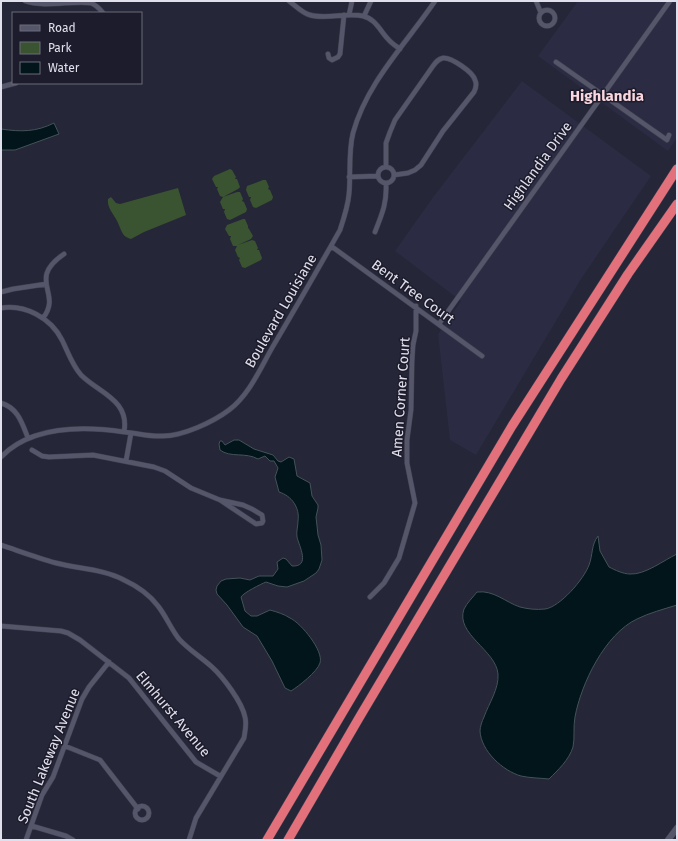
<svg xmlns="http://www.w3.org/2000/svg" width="678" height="841" font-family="'Fira Sans',sans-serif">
<rect width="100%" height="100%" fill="#252637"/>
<!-- built -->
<path fill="#2b2b43" d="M578,1H677V138L668,151L538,56Z
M522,81L651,176L581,279L476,455L450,440L438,334L461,301L395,251L434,196Z"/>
<!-- green -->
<path fill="#3a5431" d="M230,169L232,170L236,177L235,179H237L240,187L238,189L223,197L237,192H240L243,199L242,201L244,202L247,209L246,212L230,220L227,219L224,212L225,209H223L220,202L223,197L220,196L217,189L218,187H216L212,179L214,176Z
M263,180H266L269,187L268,189L270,190L273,197L272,200L256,208L253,207L250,200L251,197H249L246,190L247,186Z
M178,188L186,215L144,232L131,239C128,238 125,237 123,234C120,229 119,224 116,219C112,212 107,207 108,199L111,197L116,203L120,204Z
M243,219H245L248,226V228L249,229L253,236L251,239L238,245L252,240L255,241L258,248L257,250H259L262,258L261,260L245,268L242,267L239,260L240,258L238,257L235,250L237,246H233L230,239L231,236H229L225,229L227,225Z"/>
<!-- water -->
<path fill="#01151a" stroke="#445259" d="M54,123L59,134L15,150H1V129C21,132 36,132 54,123Z
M234,440H239L254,449L273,455L278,461L281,462L289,457L294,459L297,476L310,483L312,496L318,505V508L316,517L318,535L321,545L322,560L319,569L316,573L304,581L287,587L278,586L266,582C261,584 243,593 241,597L245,611L251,616H257L270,610C277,612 284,614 290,618C301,623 324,651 320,663C317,672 299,686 291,691L285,688L272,661L257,636L243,627L227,605L217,594L216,590L217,586L221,581L226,579L240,578L250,580L259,576H273L278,569L277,562L283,558L286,559L292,566C311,567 299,546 297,537C296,532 298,526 298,521C300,508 292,496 279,492L275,477L278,468L274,461H270L265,456L258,459C246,452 230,458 220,450L219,444L220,441H222L225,445Z
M598,536L600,551L609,567C615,570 623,574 630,574C645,575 664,560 677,554V605C664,609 649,613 637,619C605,634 581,684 575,717C573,727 575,738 573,747C569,760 558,770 549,779C540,778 530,778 521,776C503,771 481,751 480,731C480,727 482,721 484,717C489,703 499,689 498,674C496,650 455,634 464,609C467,603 473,597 477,592C494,590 505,602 520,607C528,609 536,610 545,609C560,607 584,579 589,565C593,555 591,545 598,536Z"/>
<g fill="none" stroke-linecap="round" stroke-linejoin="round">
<!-- minor casing -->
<g stroke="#41404f" stroke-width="5.5">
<path id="minor" d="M25,1C45,8 73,0 91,3C96,5 100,9 103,13
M289,1C296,6 302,13 310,15C327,20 346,12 363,16C376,19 380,31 388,39C391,43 396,46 400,49
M536,1L541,13
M539 18a8 8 0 1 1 16 0a8 8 0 1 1-16 0Z
M349,15L352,1
M364,16L371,1
M328,54L329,58L332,60L338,57L340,54L344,15
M556,62L657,133L667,140L669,135
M1,87L16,83
M378 175a8 8 0 1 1 16 0a8 8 0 1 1-16 0Z
M386,167V143L390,132L395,120L433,66C436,62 438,59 443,58C451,57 473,72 475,80C477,84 476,88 474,92L443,131L421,165L415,170L408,173L394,175
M349,177L377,176
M375,232C382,214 387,203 386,184
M331,246L482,356
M1,292L13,289L46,284
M1,308C25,304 51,318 62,340C68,352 72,365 81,375C99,393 130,400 124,432
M43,318C63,293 26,280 64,254
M439,324L670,1
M1,403C18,408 22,423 28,438
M32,450L42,456L49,457L93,455L154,467L165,471L191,488L220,500L243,505L252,509L262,515L263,521L262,523L256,524L220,500
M1,457C32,425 83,426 124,432C137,433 150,437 163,436C183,436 213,422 229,410C249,395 260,369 272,348C295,309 318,269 340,230C344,218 348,206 349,194C351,174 348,153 353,133C367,82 406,44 435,1
M126,461L131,433
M1,545C19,551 38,558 56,563C79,569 103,569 124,580C137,586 149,594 158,606C166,616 171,629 179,639C189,650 201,657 212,667C223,677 242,702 245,717C247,724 245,731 244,738L196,818L189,840
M370,597L384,583L399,558L415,503L407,463V440L411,410L412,361L413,345L416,331V306
M1,626L61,631L68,633L80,640L129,678L196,762L220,776
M65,746L100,760L138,809
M135 813a7 7 0 1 1 14 0a7 7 0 1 1-14 0Z
M32,826L66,836L73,840
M26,840L42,795L53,777L82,699L89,687L109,662"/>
</g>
<!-- tertiary casing -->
<g stroke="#41404f" stroke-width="7">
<path id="tertiary" d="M668,840L677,828"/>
</g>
<!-- motorway casing -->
<g stroke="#41404f" stroke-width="10">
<path id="motorway" d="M267,840L512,426L677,169
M288,840L359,718L561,379L628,274L677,204"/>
</g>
<!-- minor -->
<use href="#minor" stroke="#55566a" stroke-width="4.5"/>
<!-- tertiary -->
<use href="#tertiary" stroke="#55566a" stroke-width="6"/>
<!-- motorway -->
<use href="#motorway" stroke="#e3717c" stroke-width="9"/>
</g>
<g text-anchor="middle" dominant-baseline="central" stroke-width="3" stroke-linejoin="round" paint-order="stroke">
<!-- street labels -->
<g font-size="14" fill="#e0e0ec" stroke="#1c1c2d">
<text transform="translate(538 166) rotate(-54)">Highlandia Drive</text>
<text transform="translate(413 292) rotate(36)">Bent Tree Court</text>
<text transform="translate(281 311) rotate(-60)">Boulevard Louisiane</text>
<text transform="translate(401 397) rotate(-86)">Amen Corner Court</text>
<text transform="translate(173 714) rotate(50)">Elmhurst Avenue</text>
<text transform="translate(49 756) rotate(-68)">South Lakeway Avenue</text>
</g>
<!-- neighbourhood labels -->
<g font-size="15" font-weight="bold" fill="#fad7de" stroke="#1c1c2d">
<text x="607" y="96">Highlandia</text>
</g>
</g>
<!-- border -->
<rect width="678" height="841" fill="none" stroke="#e0e0ec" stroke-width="4"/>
<!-- legend -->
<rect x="12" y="12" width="130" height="72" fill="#1c1c2d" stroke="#6a6a79"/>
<rect x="20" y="25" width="20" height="6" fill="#55566a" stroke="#6a6a79"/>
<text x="48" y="32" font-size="12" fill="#e0e0ec">Road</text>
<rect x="20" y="42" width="20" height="12" fill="#3a5431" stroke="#6a6a79"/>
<text x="48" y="52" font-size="12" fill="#e0e0ec">Park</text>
<rect x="20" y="62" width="20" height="12" fill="#01151a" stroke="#6a6a79"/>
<text x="48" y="72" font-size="12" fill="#e0e0ec">Water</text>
</svg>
